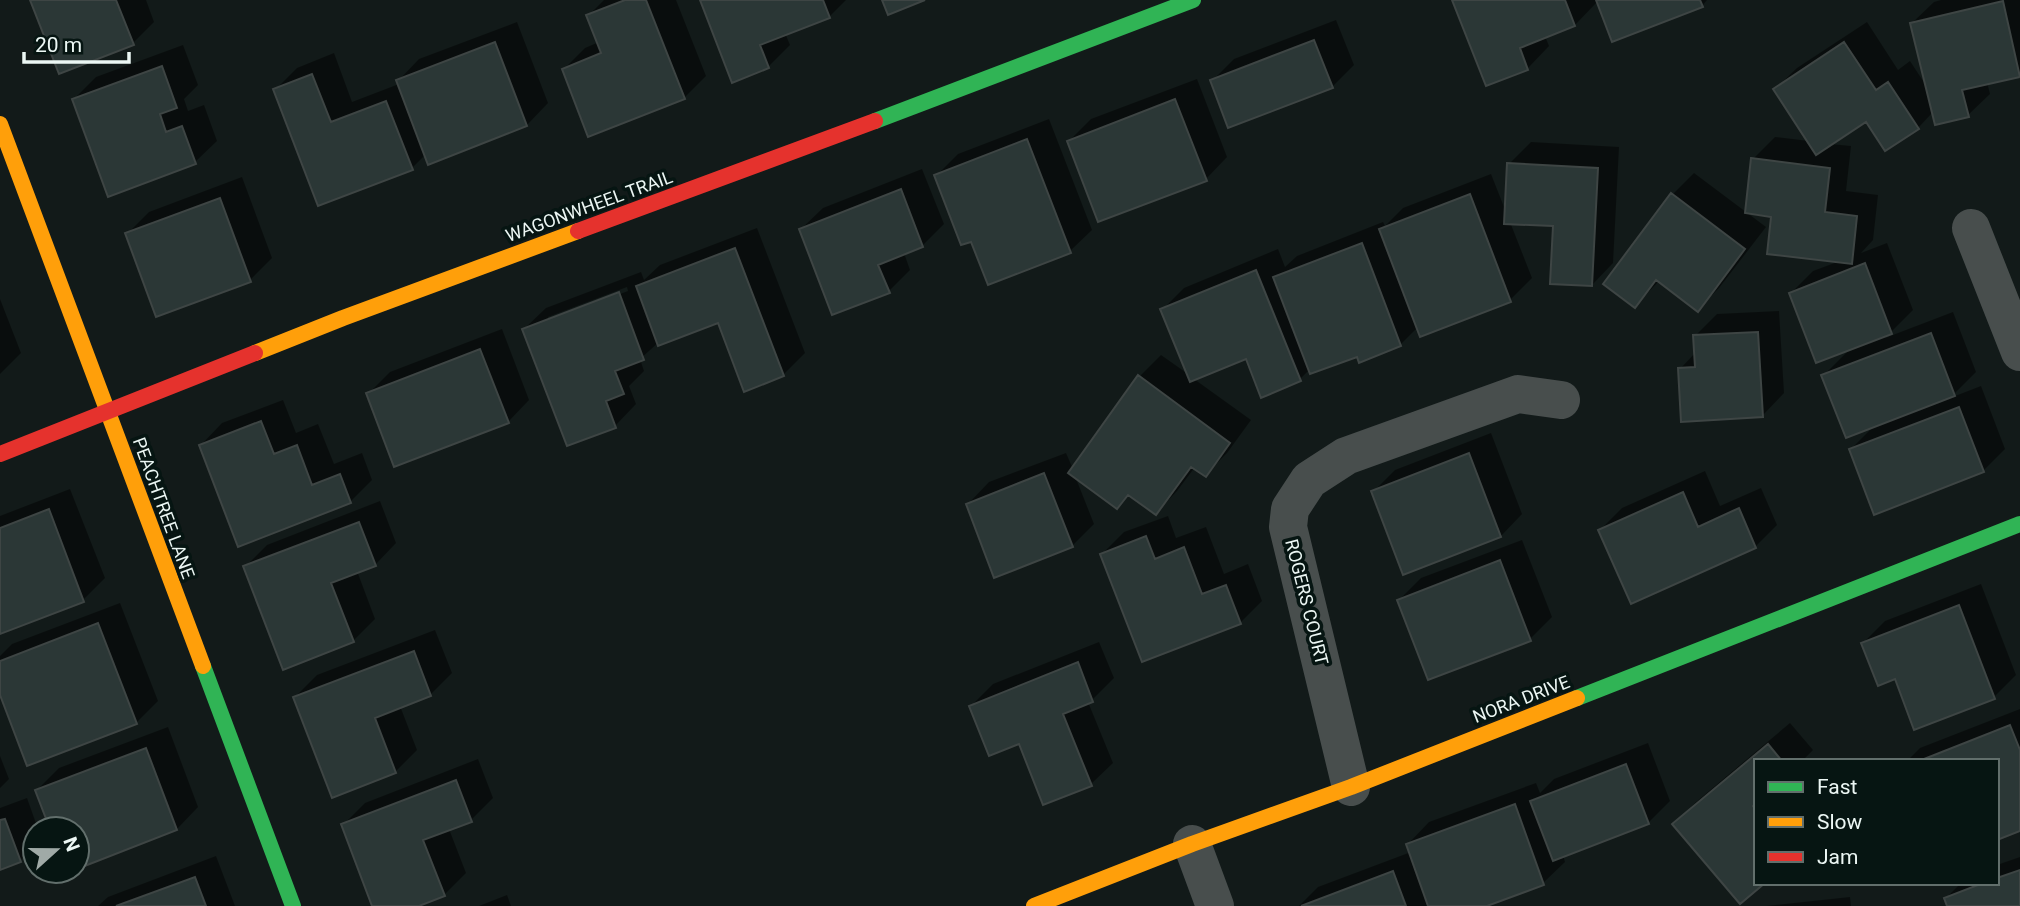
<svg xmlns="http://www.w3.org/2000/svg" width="2020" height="906" font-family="Roboto,sans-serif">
<rect width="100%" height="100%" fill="#121a19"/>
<!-- shadow -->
<path fill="#0007" fill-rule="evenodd" d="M32,0H146L154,22L133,43Z
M604,0H676L706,76L684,98L589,135L564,69L585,48L599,42L588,16Z
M702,0H846L829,17L785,33L790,45L768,67Z
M1454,0H1707L1702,6L1598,1L1575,25L1545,36L1549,46L1528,68L1487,84Z
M1941,0H2020V75L1987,82L1990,94L1968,115L1933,112L1918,128L1867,120L1830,144L1851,146L1846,191L1878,195L1873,240L1861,253L1887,243L1913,310L1885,338L1953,312L1976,372L1950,398L1981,386L2005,449L1983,471L1851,449L1876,424L1824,375L1851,348L1791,293L1813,271L1840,261L1773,215L1753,159L1775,137L1809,141L1775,89L1797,68L1867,22L1898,70L1910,61L1927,87L1912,23L1934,2Z
M1336,20L1354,65L1332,87L1212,81L1234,59Z
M517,22L548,103L527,125L426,154L412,168L319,204L275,90L297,68L334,53L352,102L399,84L398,81L419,59Z
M183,45L198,85L184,99L188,111L204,105L217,141L195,162L74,99L96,77Z
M1197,79L1227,157L1206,179L1069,141L1091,119Z
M1049,119L1092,230L1070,251L972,239L936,176L958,154Z
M1531,142L1619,147L1613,263L1592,285L1555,225L1510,222L1532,278L1510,300L1418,327L1400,345L1358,354L1310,369L1300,379L1262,395L1247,357L1194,379L1251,420L1227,453L1205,475L1195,467L1177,491L1156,513L1130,494L1117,507L1075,476L1094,524L1072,546L968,504L989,482L1066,453L1073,469L1140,376L1161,355L1188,374L1162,310L1184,288L1278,249L1285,267L1297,256L1383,222L1385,226L1403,208L1491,174L1506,212L1509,164Z
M922,169L944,224L922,246L904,253L910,270L889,291L801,229L823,208Z
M1694,173L1766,227L1719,288L1697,310L1659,281L1635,306L1673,194Z
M242,177L272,258L250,280L127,234L149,212Z
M757,228L805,353L783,375L719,321L659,342L640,359L644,371L629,386L636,404L615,426L524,329L546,308L641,272L644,280L660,265ZM627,287L628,291L548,321V317Z
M0,299L21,353L0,374Z
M1779,311L1784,393L1763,415L1680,369L1696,352L1695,336L1717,314Z
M502,329L529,400L508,422L368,394L390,372Z
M283,400L296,433L318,424L334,464L362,453L372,480L350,502L201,445L222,423Z
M1491,433L1522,514L1501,536L1373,492L1395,470Z
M1705,471L1720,506L1761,488L1777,525L1755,547L1600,530L1622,508Z
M70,489L105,578L83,600L0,632V516Z
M380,501L396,543L375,565L357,571L375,619L353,641L245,567L267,545Z
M1168,516L1176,538L1206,527L1224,574L1248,564L1262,601L1240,623L1143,660L1102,554L1124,532Z
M1522,540L1552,617L1530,639L1399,600L1421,578Z
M1981,584L2016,675L1994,697L1896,677L1863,643L1885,621Z
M120,603L158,701L136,723L0,690V656L12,644Z
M435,630L452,673L430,695L400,706L417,750L395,772L295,697L317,675Z
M1099,642L1114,678L1092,700L1088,702L1113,763L1091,784L1019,742L971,706L993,684Z
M2020,709V829L1997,761H1907L1920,748Z
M1790,723L1813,750L1802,761H1756V883L1740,902L1674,824L1696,802Z
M168,727L198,807L177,829L77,867V829L37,790L59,768Z
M1648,743L1670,801L1648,823L1563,855L1565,862L1543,883L1482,906H1299L1318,887L1411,852L1408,844L1429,822L1536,783L1540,793L1554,779Z
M0,756L9,779L0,788Z
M478,759L493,798L471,820L449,829L466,873L444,895L414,906H374L343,825L365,803Z
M27,798L38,829H35V846L20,860L0,868V808Z
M216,856L235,906H98L108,897Z
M2020,857V906H1949L1946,898L1961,883H1997V865Z
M507,895L511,906H479Z
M1850,897L1851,906H1765H1766Z"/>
<!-- building -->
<path fill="#2b3736" stroke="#3e4544" stroke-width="2" d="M30,0H116L134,45L59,74Z
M625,0H646L685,99L588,137L562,69L601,53L586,15Z
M700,0H823L830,18L760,45L769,68L732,83Z
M882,0H925L888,15Z
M1452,0H1565L1575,26L1520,48L1528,70L1486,86Z
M1596,0H1700L1703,7L1612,42Z
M2003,1L2020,77L1962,90L1969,117L1935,125L1910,23Z
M1314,40L1333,88L1228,128L1210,80Z
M495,42L527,126L428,165L396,80Z
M1844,42L1876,90L1888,82L1919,129L1885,151L1866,122L1816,155L1773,89Z
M162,66L177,108L160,114L166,132L182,126L196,164L108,197L72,99Z
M312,74L331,122L386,101L413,170L318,206L273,89Z
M1175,99L1207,181L1098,222L1067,141Z
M1027,139L1071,253L988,285L971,242L961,245L934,175Z
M1751,158L1830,168L1825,212L1857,216L1852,264L1767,254L1771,217L1745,213Z
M1507,163L1598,168L1592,286L1550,284L1553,226L1504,224Z
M901,189L923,247L878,265L890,293L832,315L799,229Z
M1671,193L1745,249L1698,312L1656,280L1635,308L1603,284Z
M1470,194L1511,302L1420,337L1379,229Z
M220,198L251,282L156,317L125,233Z
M1362,243L1401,346L1359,363L1357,357L1310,374L1273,277Z
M735,248L784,376L744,392L718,323L658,346L636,286Z
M1865,263L1892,334L1816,363L1789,293Z
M1256,270L1301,381L1261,398L1246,359L1190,382L1160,309Z
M619,292L644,360L615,371L624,394L606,401L616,428L567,446L522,329Z
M1758,332L1763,417L1681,422L1678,368L1695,367L1693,335Z
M1931,333L1955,396L1846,438L1821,375Z
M480,349L509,423L394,467L366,393Z
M1138,375L1230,443L1206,477L1191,467L1156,515L1128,495L1117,509L1068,473Z
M1959,407L1984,472L1874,515L1849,449Z
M261,421L274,454L297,445L312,485L340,474L351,503L238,547L199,445Z
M1469,453L1501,537L1403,575L1371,491Z
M1044,473L1073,547L994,578L966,504Z
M1683,492L1698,527L1739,508L1756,548L1631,604L1598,530Z
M49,509L84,602L0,634V528Z
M359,522L376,566L331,583L354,642L283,670L243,566Z
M1146,536L1155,559L1184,547L1202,594L1226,585L1241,624L1142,662L1100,554Z
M1500,560L1531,641L1428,680L1397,600Z
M1959,605L1995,699L1914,730L1895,679L1878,686L1861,643Z
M98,623L137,724L27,766L0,695V661Z
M414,651L431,696L375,718L396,773L332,798L293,697Z
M1078,662L1093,702L1063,714L1092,786L1043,805L1019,744L989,756L969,706Z
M2010,725L2020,750V831L1997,840V761H1919Z
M1768,744L1782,761H1756V803L1753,806L1756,810V883H1765L1740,904L1672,824Z
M146,748L177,830L77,869V829H50L35,790Z
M1626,764L1649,824L1553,861L1530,801Z
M456,780L472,822L423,840L445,896L419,906H372L341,824Z
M1515,804L1544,885L1487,906H1428L1406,844Z
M5,819L21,862L0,870V820Z
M2020,870V906H1947L1944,898L1983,883H1997V878Z
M1393,871L1406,906H1301Z
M195,877L206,906H116Z"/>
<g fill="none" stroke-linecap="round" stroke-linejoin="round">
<!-- street -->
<path stroke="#484e4d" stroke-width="38" d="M1971,228L2020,352
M1351,787L1288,527L1290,509L1309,480L1346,456L1518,394L1561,400
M1192,844L1215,906"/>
<!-- fast -->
<path stroke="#30b455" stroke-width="16" d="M875,121L1193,0
M203,666L293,906
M1577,698L2020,524"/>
<!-- slow -->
<path stroke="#ff9f0a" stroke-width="16" d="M0,124L203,666
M255,353L343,318L578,231
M1034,906L1192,844L1351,787L1577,698"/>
<!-- jam -->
<path stroke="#e5322d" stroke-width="16" d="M578,231L875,121
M0,454L255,353"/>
</g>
<g text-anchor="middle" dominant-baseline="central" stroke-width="7" stroke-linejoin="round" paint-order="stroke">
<!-- street labels -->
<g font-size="18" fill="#ecf7f4" stroke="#061512">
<text transform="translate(589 206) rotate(-20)">WAGONWHEEL TRAIL</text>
<text transform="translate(164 508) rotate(70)">PEACHTREE LANE</text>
<text transform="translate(1307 602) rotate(76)">ROGERS COURT</text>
<text transform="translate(1521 699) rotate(-21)">NORA DRIVE</text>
</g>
</g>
<!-- legend -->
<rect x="1754" y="759" width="245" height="126" fill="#061512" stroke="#626f6c" stroke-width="2"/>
<rect x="1768" y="782" width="35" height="10" fill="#30b455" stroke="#626f6c" stroke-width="2"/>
<text x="1817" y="794" font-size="21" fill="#ecf7f4">Fast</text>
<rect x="1768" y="817" width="35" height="10" fill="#ff9f0a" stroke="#626f6c" stroke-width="2"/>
<text x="1817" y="829" font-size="21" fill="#ecf7f4">Slow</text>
<rect x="1768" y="852" width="35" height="10" fill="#e5322d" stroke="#626f6c" stroke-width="2"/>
<text x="1817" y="864" font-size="21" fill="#ecf7f4">Jam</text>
<!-- north arrow -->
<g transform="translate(56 850) rotate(69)"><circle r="33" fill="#061512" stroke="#626f6c" stroke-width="2"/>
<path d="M0-5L12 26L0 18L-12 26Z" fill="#a0aaa7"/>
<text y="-10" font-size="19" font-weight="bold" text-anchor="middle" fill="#ecf7f4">N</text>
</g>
<!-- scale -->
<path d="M24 52v10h105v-10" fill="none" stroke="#ecf7f4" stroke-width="3.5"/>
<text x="35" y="52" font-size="21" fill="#ecf7f4" stroke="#061512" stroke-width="5" paint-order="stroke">20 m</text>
</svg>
